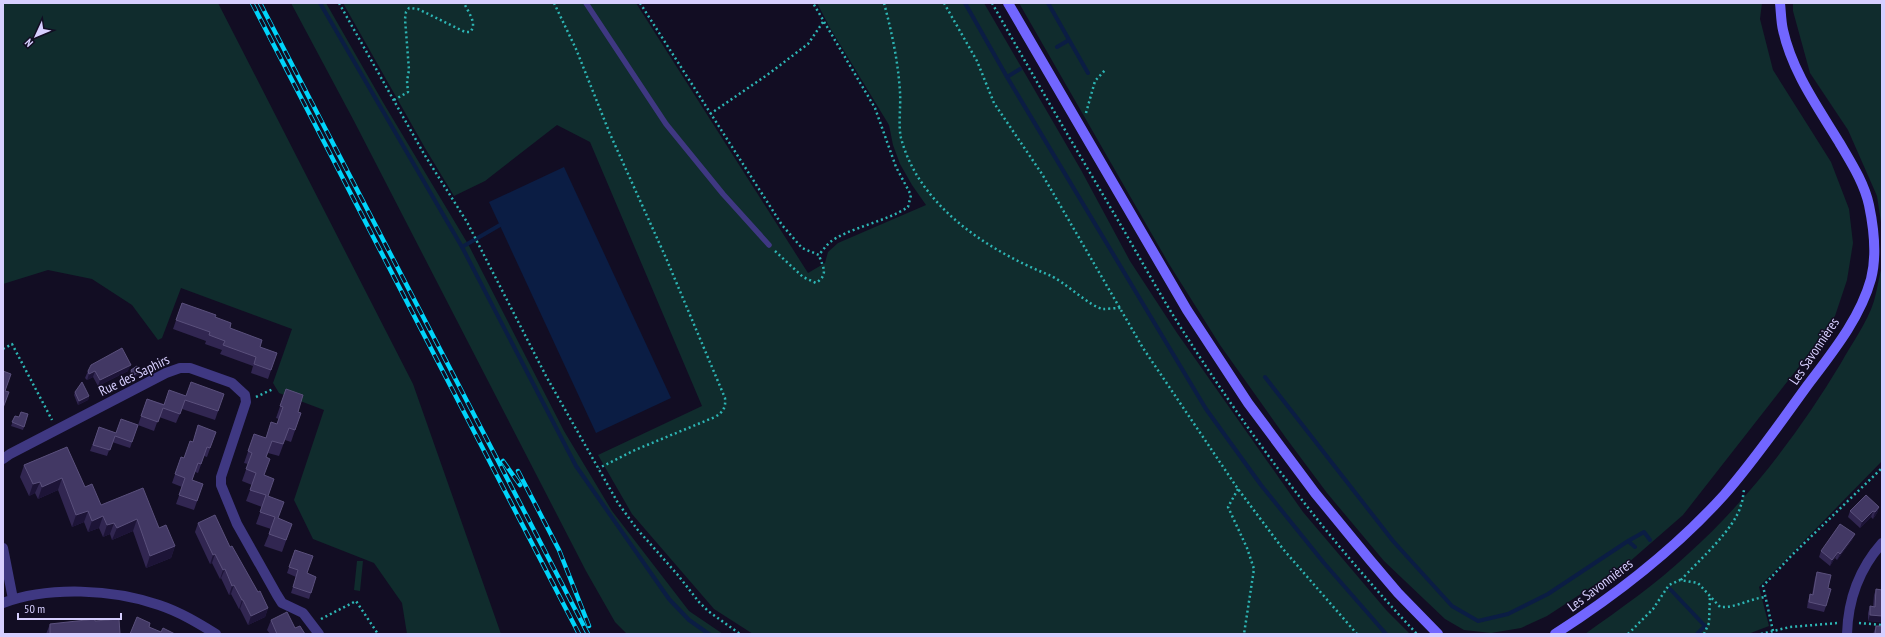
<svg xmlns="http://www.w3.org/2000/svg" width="1885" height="637" font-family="'PT Sans Narrow',sans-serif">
<rect width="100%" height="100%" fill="#120d23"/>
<!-- green -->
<path fill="#102c2d" d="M3,3H218L413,384L501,634H407L402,603L374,563L313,539L294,500L324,410L279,393L273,383L292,329L181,288L162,338L158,340L132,305L92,279L48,270L3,284Z
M291,3H326L384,104L468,244L564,431L612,511L689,611L723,634H627L615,622L586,571L354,121Z
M343,3H636L808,273L825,263L828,252L838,243L926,205L912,185L900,164L893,145L889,125L830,28L817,3H984L1081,170L1130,261L1177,333L1303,512L1387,611L1410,634H753L714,609L632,514L598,455L702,406L590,142L557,125L485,181L454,196L425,148Z
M1019,3H1762L1760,19L1773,70L1831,162L1849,209L1853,243L1847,280L1835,316L1805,359L1683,515L1628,563L1547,616L1521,628L1491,633L1464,630L1445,619L1384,561L1327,493L1286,438L1220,345L1169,264Z
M1793,3H1882V229L1877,196L1848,130L1810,73L1793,11Z
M1882,266V461L1759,587L1769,626L1748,634H1585C1620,609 1656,584 1688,554C1748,500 1799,433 1841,363C1852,343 1867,323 1874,301C1877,290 1879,277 1882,266Z
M357,561H363L360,591L354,590Z"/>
<!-- water -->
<path fill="#0b1d44" d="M564,167L671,398L596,433L489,202Z"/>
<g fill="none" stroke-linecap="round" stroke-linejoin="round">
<!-- stream -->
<path stroke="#0b1d44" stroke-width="4" d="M320,3L462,247L576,466L669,599L689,620L709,634
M965,3L1007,77L1206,409L1261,485L1324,563L1386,634
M1048,3L1088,73
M1057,47L1069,40
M1007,77L1020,69
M462,247L500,225
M1265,377L1393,541L1452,606L1478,621L1508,614L1548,594L1628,541L1635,547
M1628,541L1644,532L1650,540
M1670,589L1705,626L1697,634"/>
<!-- path -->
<path stroke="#2db5b4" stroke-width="2.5" stroke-dasharray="2 3" stroke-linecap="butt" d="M339,3L424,154L467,222L546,376L618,503L637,529L677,574L699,602L708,611L740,634
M554,3L576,49L610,134L666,258L725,398C726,408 723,412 715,417L635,450L599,468
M640,3L782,225L802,248L819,255C822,251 825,247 829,243C847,228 886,222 908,207L911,195L896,167L875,108L813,3
M884,3C892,33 898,61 900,92C901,106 898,125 901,138C919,206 987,250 1049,275C1064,281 1090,307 1103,309C1108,309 1115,308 1121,308
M944,3L977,61L994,103L1042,174L1143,348L1238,489L1283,549L1357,634
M992,3C1033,76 1076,149 1119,222C1140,258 1160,295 1183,331C1251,438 1329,541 1417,634
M394,100L408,92L407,81L409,70L405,19L406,12L409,8L418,9L465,32H470C478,24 468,12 464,3
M1086,113L1095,81L1106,69
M710,114L767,75L808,44L823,22
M775,251L803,277L816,283C829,274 823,268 819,255
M3,349L12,344L52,420
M256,397L273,389
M1238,489L1228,507L1247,548L1254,569L1244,634
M1681,580C1698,561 1735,529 1741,505C1743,500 1743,495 1744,490
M321,619L356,601L378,634
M1859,623L1882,625
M1773,631L1763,586L1792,555L1882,468
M1628,634L1653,609L1669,585L1680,580L1698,583L1720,607C1736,608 1749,599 1765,597
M1704,634L1709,623L1710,596
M1761,634L1790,627L1838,623"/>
<!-- lane -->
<path stroke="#3f3882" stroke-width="5.5" d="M586,3L666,124L723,194L769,245"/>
<!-- street -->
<path stroke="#3f3882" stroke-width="10" d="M3,459L10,454L166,373L180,368H190L232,383L245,395L246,402L221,477V485L237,524L277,595L282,603L303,613L319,634
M3,548L13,599
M3,603C49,586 113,589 159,605C180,612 198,623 216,634
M1847,634C1848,599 1859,569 1882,543"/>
<!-- secondary -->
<path stroke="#7266ff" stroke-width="10" d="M1008,3L1187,310L1248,403L1315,493L1370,560L1398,593L1438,634
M1555,634C1616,595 1675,549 1724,495C1754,461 1780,423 1807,386C1831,354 1860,319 1871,279C1877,256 1874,229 1869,205C1864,182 1850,161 1839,142C1817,106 1792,71 1783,30C1781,22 1781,12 1780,3"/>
<!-- rail casing -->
<g stroke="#00d4fa" stroke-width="4.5">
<path id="rail" d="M252,3L579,634
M260,3L588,634
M503,461L520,485
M518,471L559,550L589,626"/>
</g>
<!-- rail -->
<use href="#rail" stroke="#120d23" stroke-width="3" stroke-dasharray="9" stroke-linecap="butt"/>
</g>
<!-- wall -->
<path fill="#312651" d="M182,303L215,317L230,328L260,347L277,353L268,379L251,373L253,366L220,354L222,350L205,344L206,341L173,329Z
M131,370L139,375L132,378L130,373Z
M88,371H128L98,386L93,377L87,380L85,378Z
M286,389L298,412L301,413L291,442L285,440L279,456L268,453L266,457L264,475L268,496L278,518L292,524L282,552L264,546L271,529L256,524L262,507L246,501L252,485L242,481L248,464L244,463L254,434L265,438L277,424L279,419L276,418Z
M75,392L89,396L88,400L78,405L74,395Z
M224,394L215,420L182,409L176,423L159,417L154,431L138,425L147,399L164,404L186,396Z
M28,414L23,430L11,426L15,416L19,417Z
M138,425L130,448L112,442L107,456L90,451L99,427L116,433Z
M216,432L207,457L204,456L198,473L195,472L192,480L203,484L194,510L176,504L182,487L172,483L181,457L184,458L192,442Z
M67,447L85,487L101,505L159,528L175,546L171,558L146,568L133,531L112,540L110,534L103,537L99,528L88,532L84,522L72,527L58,490L38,499L35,493L29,496L20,477L24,465Z
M1879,507L1877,513L1873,519L1871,517L1860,528L1848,517L1850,511Z
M198,523L230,547L268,608L265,617L248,625L240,609H239L231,594L229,595L221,578L220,579L212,563L210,564L195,532Z
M1855,534L1852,540L1837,560L1835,558L1830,566L1819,557L1821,551Z
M295,550L307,573L316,577L309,599L291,593L296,577L287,573Z
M1817,572L1828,588L1826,606L1824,612L1807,608L1808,601L1810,594L1812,595L1815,578Z
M1876,589L1882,590V622L1868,621V613L1870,606L1873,607L1874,595Z
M271,620L295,628L305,634H270L267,630Z
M95,621L120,634H46L50,624Z
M1876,626L1882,634H1873Z"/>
<!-- shaded-wall -->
<path fill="#1d1437" d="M131,365L128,371L98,386L100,380Z
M95,371L93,377L87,380L89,374Z
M140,372L139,375L132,378L133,375Z
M89,396L88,400L78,405L79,401Z
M62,478L58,490L38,499L42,487Z
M40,482L35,493L29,496L33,484Z
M1879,507L1877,513L1873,519L1875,512Z
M88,511L84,522L72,527L76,515Z
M1873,511L1871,517L1860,528L1862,522Z
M103,516L99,528L88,532L92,521Z
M137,519L133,531L112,540L117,528Z
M114,523L110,534L103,537L107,525Z
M1855,534L1852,540L1837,560L1840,554Z
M175,546L171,558L146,568L150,556Z
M1838,552L1835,558L1830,566L1832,560Z
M215,554L212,563L210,564L213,555Z
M225,569L221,578L220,579L223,570Z
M234,585L231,594L229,595L232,586Z
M242,600H243L240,609H239Z
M268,608L265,617L248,625L251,616Z
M1870,615L1882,616V622L1868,621Z"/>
<!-- building -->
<path fill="#423864" stroke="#5a507c" d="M182,303L216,315L215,317L231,323L230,328L262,340L260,347L277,353L271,370L254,364L256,357L223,345L225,341L209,335L210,332L176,320Z
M122,348L131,365L100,380L95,371L89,374L88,371L91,365Z
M137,366L140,372L133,375L131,370Z
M3,371L11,374L5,391L9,392L3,408Z
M82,382L89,396L79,401L75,392Z
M191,382L224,394L218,411L185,400L180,414L163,408L158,422L141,416L147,399L164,405L169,390L186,396Z
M286,389L303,395L298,412L301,413L295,430L289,428L283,444L272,441L266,457L270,459L264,475L274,479L268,496L284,502L278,518L292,524L286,540L269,534L275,517L260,512L266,495L250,490L256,473L246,469L252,453L248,451L254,434L266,438L271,422L277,424L283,407L280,406Z
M21,412L28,414L24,427L12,422L15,416L19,417Z
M121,419L138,425L132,442L115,436L110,450L93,445L99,427L116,433Z
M198,425L216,432L210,448L207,447L201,464L198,463L192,480L203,484L197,501L179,495L185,478L175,474L181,457L184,458L190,441L193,442Z
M67,447L85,487L92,484L101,505L143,488L159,528L166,525L175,546L150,556L137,519L117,528L114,523L107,525L103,516L92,521L88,511L76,515L62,478L42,487L40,482L33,484L24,465Z
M1866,495L1879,507L1875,512L1873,511L1862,522L1850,511Z
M215,515L230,547L232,546L258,592L260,591L268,608L251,616L243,600H242L234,585L232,586L225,569L223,570L215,554L213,555L198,523Z
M1840,524L1855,534L1840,554L1838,552L1832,560L1821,551Z
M295,550L313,556L307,573L316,577L311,593L293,587L298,570L289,567Z
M1817,572L1831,575L1828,588L1831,589L1826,606L1809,602L1810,594L1813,595Z
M1876,589L1882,590V616L1870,615V606L1875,607Z
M287,612L295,628L300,626L305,634H277L271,620Z
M137,617L150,623L149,627L161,632L163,628L175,634H130Z
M95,619V621L119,619L120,634H50V624Z
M1876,626H1882V634H1875Z"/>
<g text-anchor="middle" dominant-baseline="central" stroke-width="3" stroke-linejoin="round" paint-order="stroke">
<!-- street labels -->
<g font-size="14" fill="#d7cfff" stroke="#120d23">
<text transform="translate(1814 351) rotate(-56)">Les Savonnières</text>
<text transform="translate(134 375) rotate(-26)">Rue des Saphirs</text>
<text transform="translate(1600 585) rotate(-37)">Les Savonnières</text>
</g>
</g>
<!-- border -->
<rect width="1885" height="637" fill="none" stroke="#d7cfff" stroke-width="8"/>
<!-- north arrow -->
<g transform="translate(36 36) rotate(226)" stroke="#120d23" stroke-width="3" paint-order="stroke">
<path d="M0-3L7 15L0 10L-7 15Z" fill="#d7cfff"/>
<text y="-6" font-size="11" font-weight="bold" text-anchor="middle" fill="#d7cfff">N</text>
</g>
<!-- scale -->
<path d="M18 613v6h103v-6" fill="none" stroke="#d7cfff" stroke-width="2"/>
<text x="24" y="613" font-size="12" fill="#d7cfff" stroke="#120d23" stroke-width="3" paint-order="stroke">50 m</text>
</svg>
